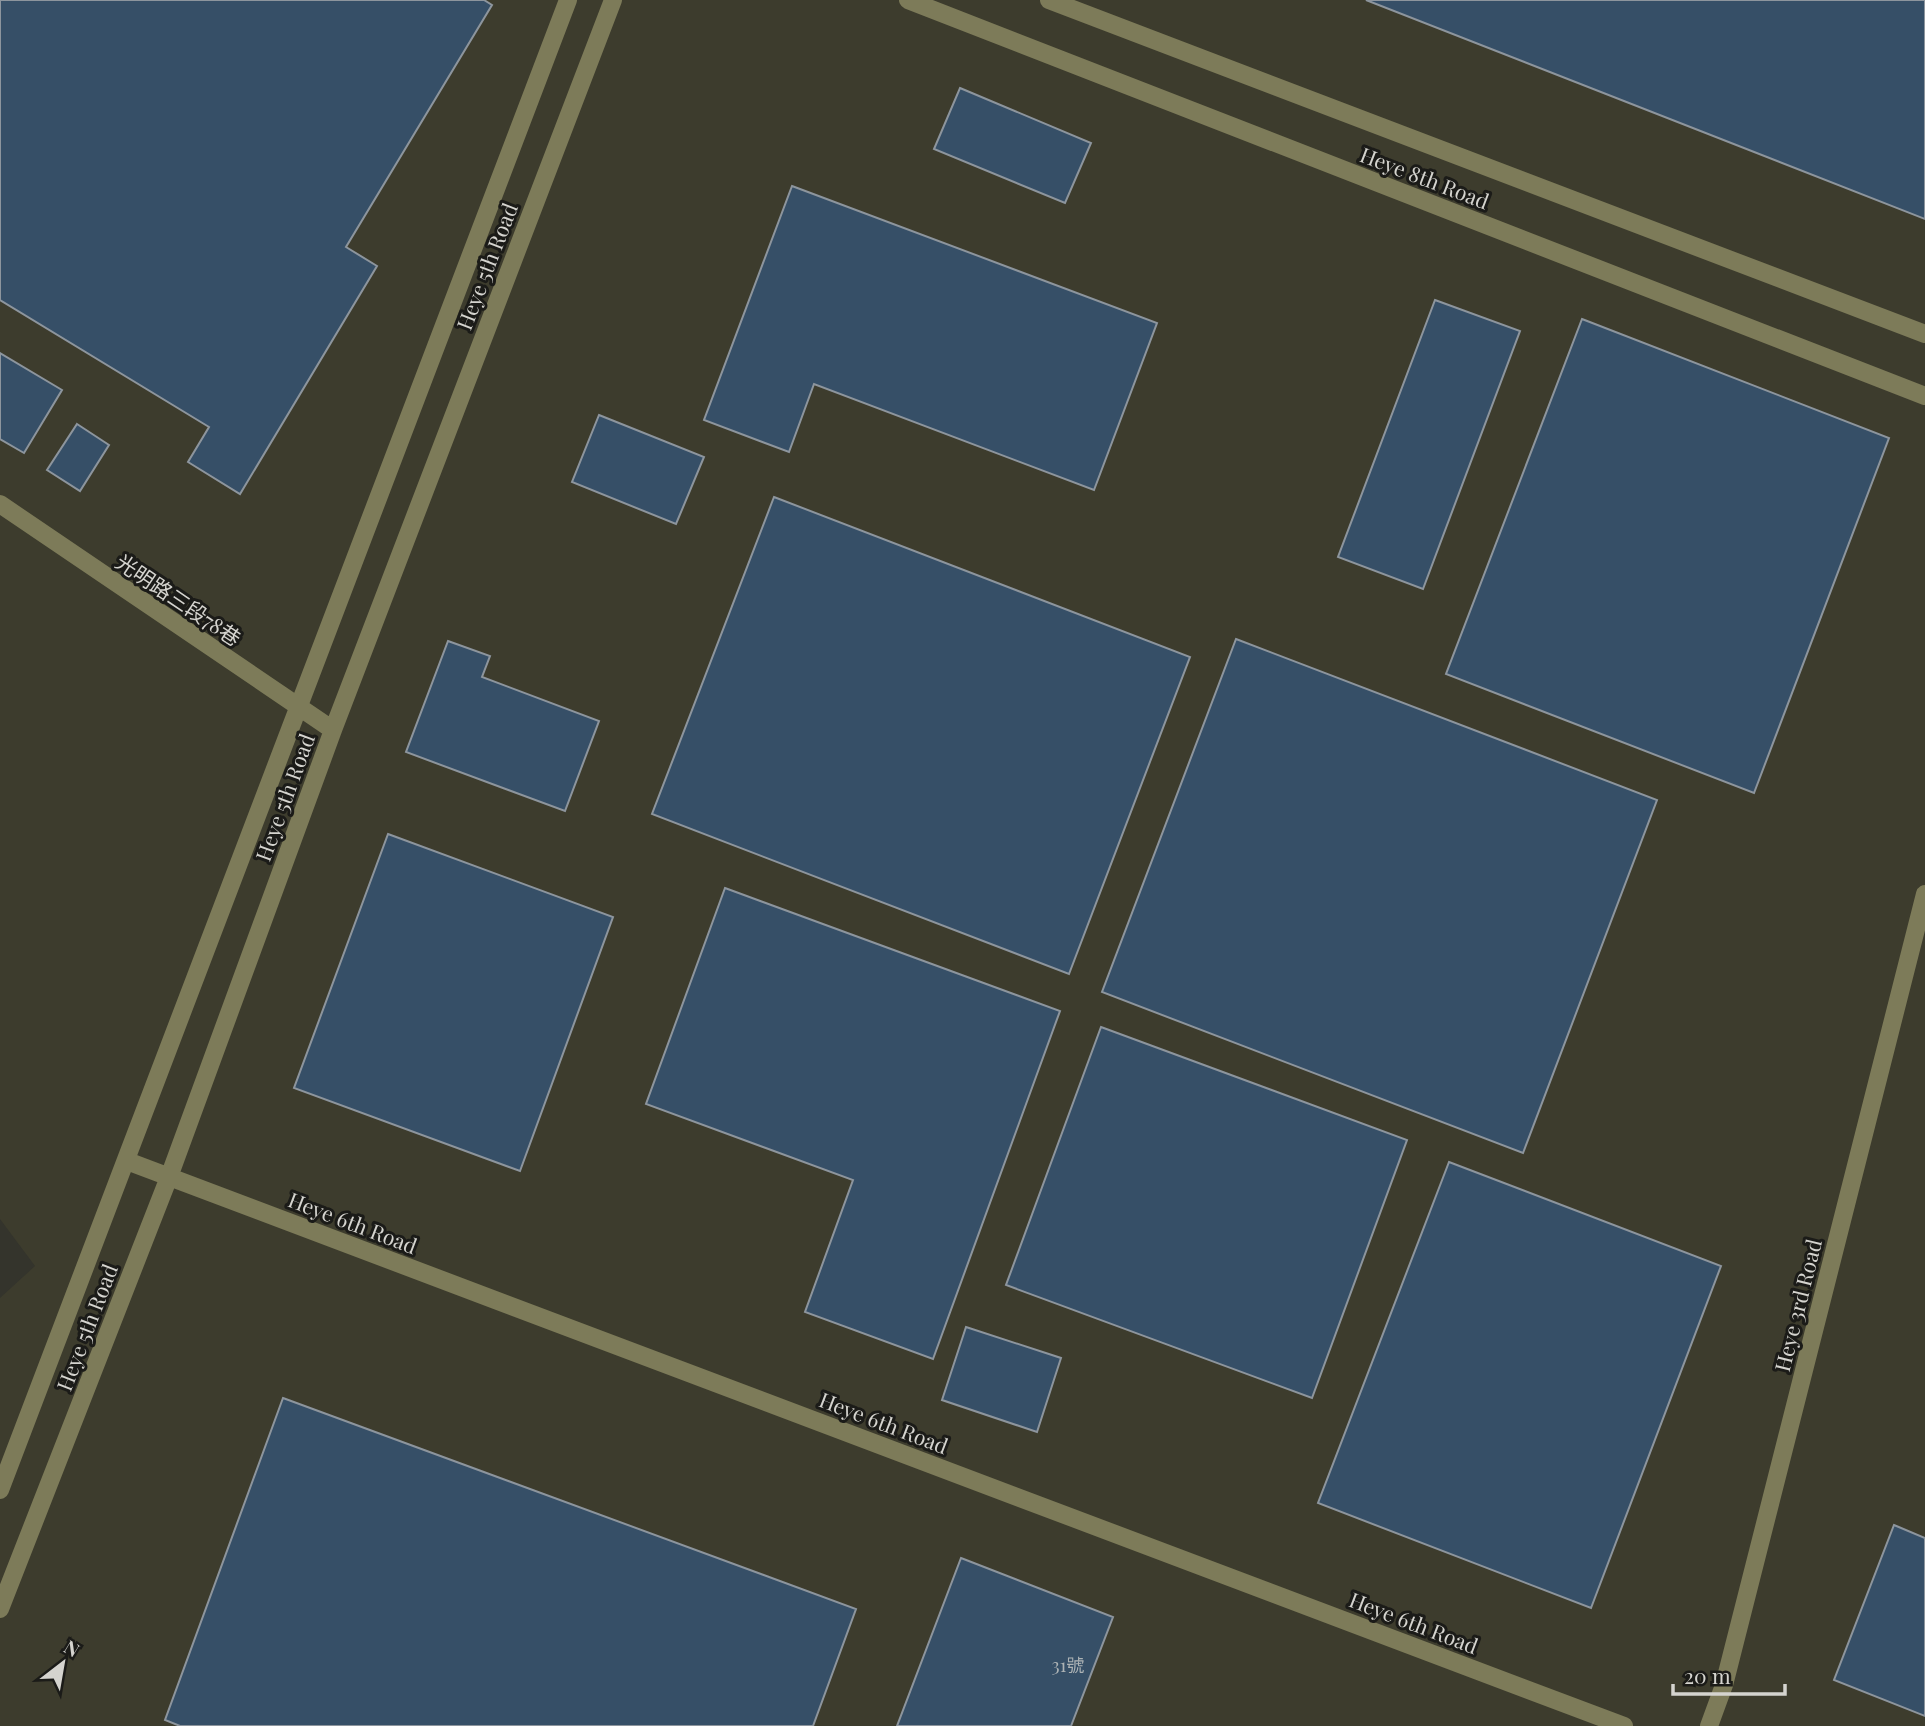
<svg xmlns="http://www.w3.org/2000/svg" width="1925" height="1726" font-family="'Playfair Display','Noto Sans TC',serif">
<rect width="100%" height="100%" fill="#34342c"/>
<!-- built -->
<path fill="#3d3c2d" d="M0,0H1925V1726H0V1298L35,1266L0,1219Z"/>
<!-- building -->
<path fill="#364f67" stroke="#8d959d" stroke-width="2" d="M0,0H484L492,5L346,247L377,266L240,494L188,462L209,427L0,300Z
M1366,0H1925V219Z
M960,88L1091,143L1065,203L934,149Z
M792,186L1157,323L1094,490L814,384L789,452L704,420Z
M1435,300L1520,331L1423,589L1338,557Z
M1582,319L1889,438L1754,793L1446,674Z
M0,353L62,390L24,453L0,439Z
M599,415L704,457L676,524L572,482Z
M77,424L109,445L80,491L47,470Z
M774,497L1190,657L1069,974L652,814Z
M1236,639L1657,800L1523,1153L1102,992Z
M448,641L490,656L482,677L599,721L565,811L406,752Z
M388,834L613,917L520,1171L294,1088Z
M725,888L1060,1011L933,1359L805,1312L853,1180L646,1104Z
M1101,1027L1407,1140L1312,1398L1006,1285Z
M1449,1162L1721,1266L1591,1608L1318,1503Z
M966,1327L1061,1358L1037,1432L942,1400Z
M283,1398L856,1609L813,1726H180L165,1720Z
M1894,1525L1925,1538V1716L1834,1680Z
M961,1558L1113,1617L1071,1726H897Z"/>
<g fill="none" stroke-linecap="round" stroke-linejoin="round">
<!-- minor -->
<path stroke="#7d7b59" stroke-width="18" d="M908,0L1925,396
M1049,0L1925,334
M0,504L333,730
M127,1161L1624,1726
M0,1490L568,0
M0,1609L169,1177L333,730L613,0
M1709,1726L1724,1685L1925,894"/>
</g>
<g text-anchor="middle" dominant-baseline="central" stroke-width="6" stroke-linejoin="round" paint-order="stroke">
<!-- number labels -->
<g font-size="18" fill="#adb3b5">
<text x="1068" y="1665">31號</text>
</g>
<!-- street labels -->
<g font-size="21" fill="#d5d4cf" stroke="#1b1b18">
<text transform="translate(1425 177) rotate(21)">Heye 8th Road</text>
<text transform="translate(486 266) rotate(-69)">Heye 5th Road</text>
<text transform="translate(179 599) rotate(34)">光明路三段78巷</text>
<text transform="translate(284 797) rotate(-70)">Heye 5th Road</text>
<text transform="translate(353 1222) rotate(21)">Heye 6th Road</text>
<text transform="translate(1797 1305) rotate(-76)">Heye 3rd Road</text>
<text transform="translate(86 1327) rotate(-69)">Heye 5th Road</text>
<text transform="translate(884 1422) rotate(21)">Heye 6th Road</text>
<text transform="translate(1414 1622) rotate(21)">Heye 6th Road</text>
</g>
</g>
<!-- north arrow -->
<g transform="translate(63 1663) rotate(31)" stroke="#1b1b18" stroke-width="5" paint-order="stroke">
<path d="M0-5L12 26L0 18L-12 26Z" fill="#d5d4cf"/>
<text y="-10" font-size="19" font-weight="bold" text-anchor="middle" fill="#d5d4cf">N</text>
</g>
<!-- scale -->
<path d="M1673 1684v10h112v-10" fill="none" stroke="#d5d4cf" stroke-width="3.5"/>
<text x="1684" y="1684" font-size="21" fill="#d5d4cf" stroke="#1b1b18" stroke-width="5" paint-order="stroke">20 m</text>
</svg>
